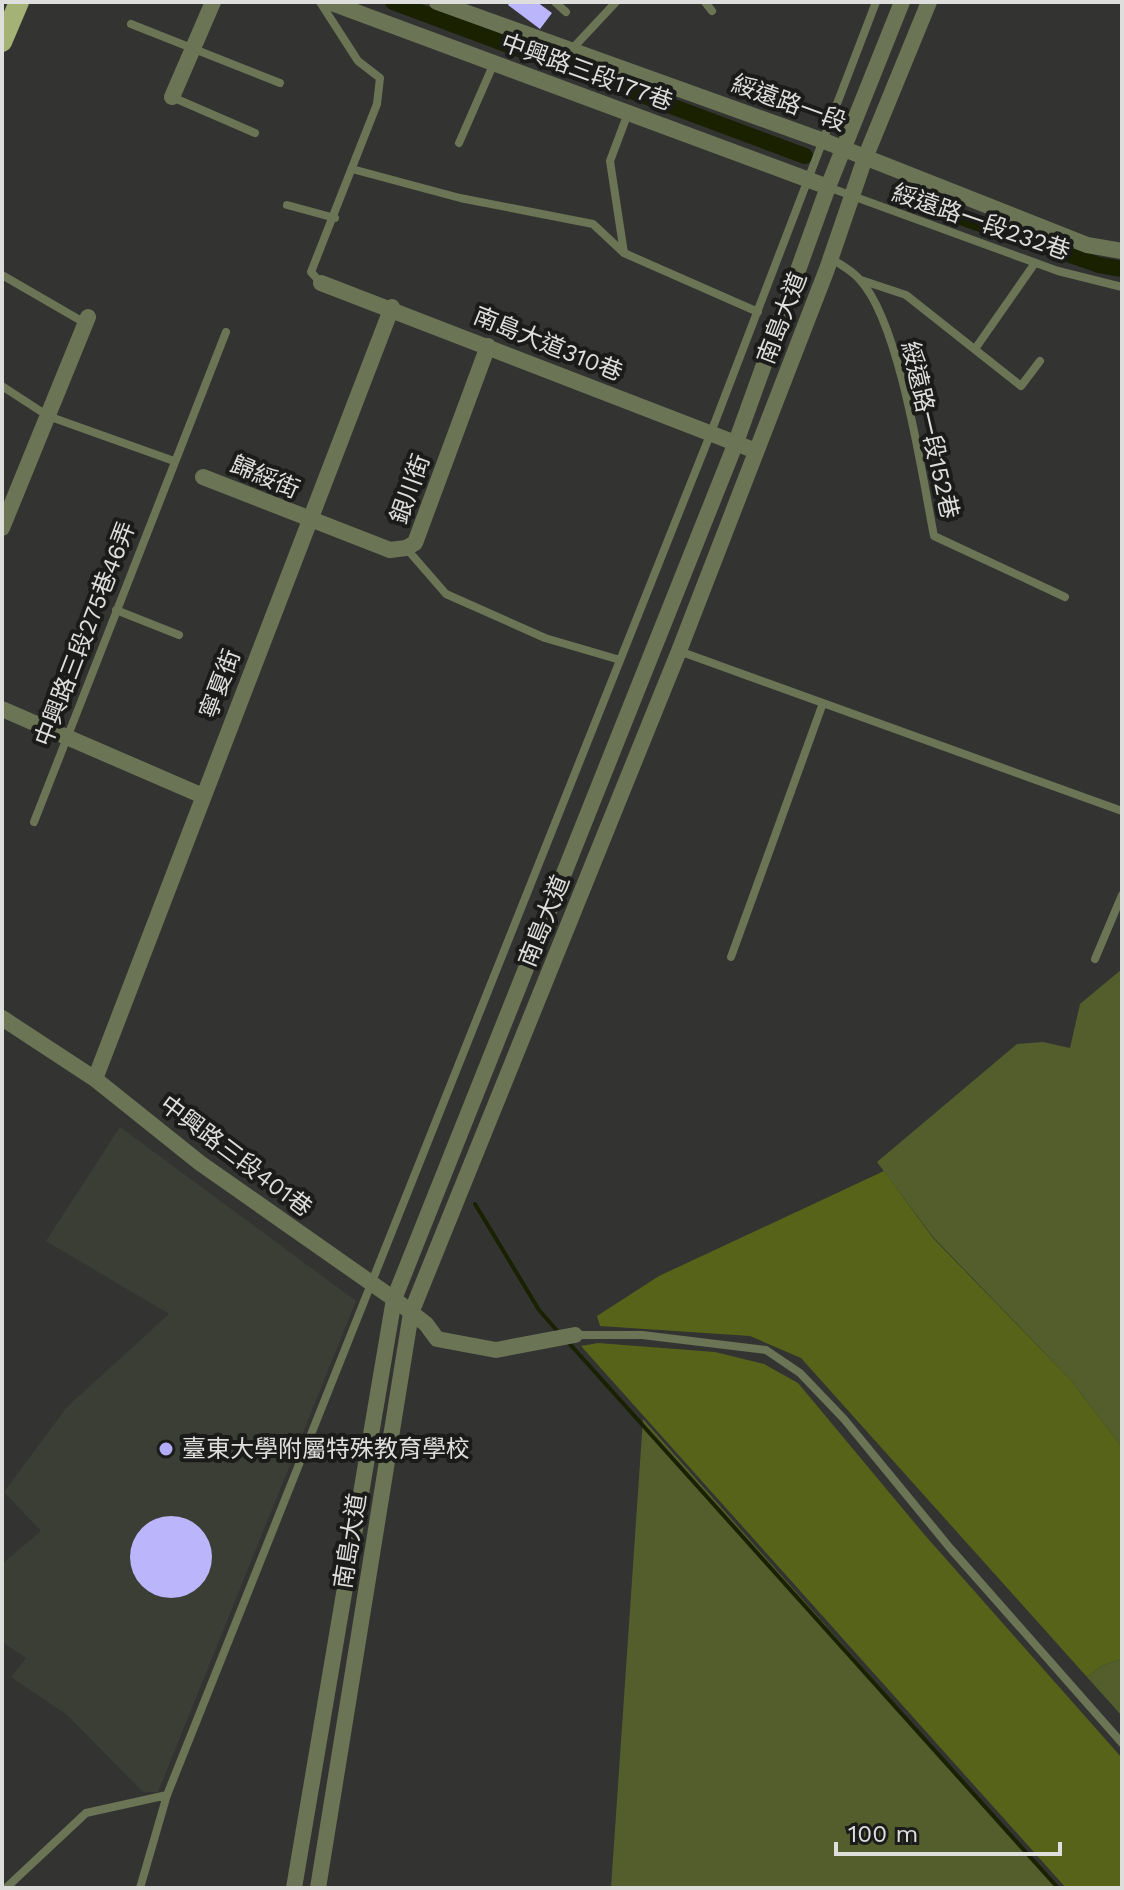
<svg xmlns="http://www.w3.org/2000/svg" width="1124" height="1890" font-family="'Work Sans','Noto Sans TC',sans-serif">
<rect width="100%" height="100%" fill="#333431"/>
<!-- built -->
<path fill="#3b3e35" d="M120,1127L356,1301L158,1792H143L67,1715L11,1677L26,1658L2,1642V1564L41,1531L4,1492L67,1407L169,1314L46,1241Z"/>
<!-- green -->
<path fill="#545e2c" d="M1122,969V1447L1070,1379L933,1237L877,1162L1017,1044L1043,1042L1070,1048L1080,1004Z
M643,1419L1058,1888H611Z
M1122,1659V1716L1087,1677L1103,1665Z"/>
<!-- forest -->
<path fill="#566318" d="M884,1171L933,1238L1070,1379L1122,1447V1659L1103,1665L1087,1677L801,1358L750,1336L600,1326L597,1316L659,1276Z
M598,1343L715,1352L764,1364L798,1383L923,1533L1122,1758V1888H1066L581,1346Z"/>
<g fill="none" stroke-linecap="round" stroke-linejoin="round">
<!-- stream -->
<path stroke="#1a2100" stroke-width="4" d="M475,1204L539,1310L559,1333
M568,1342L1058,1888"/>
<!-- canal -->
<path stroke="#1a2100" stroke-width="16" d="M393,2L805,156
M897,195L1099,265L1122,269"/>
</g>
<!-- building -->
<path fill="#bbb5fc" d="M510,2H537L552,13L540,29L508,5Z
M130 1557a41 41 0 1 1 82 0a41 41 0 1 1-82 0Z"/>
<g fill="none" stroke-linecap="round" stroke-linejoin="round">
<!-- service -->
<path stroke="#6c7456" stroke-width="8" d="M320,2L358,61L380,78L377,104L311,272L321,283
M555,2L566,12
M705,2L712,11
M131,24L280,83
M573,48L616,2
M172,97L255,133
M459,143L494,63
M352,169L460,198L593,224L624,253L758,312
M828,187L1058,271L1122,287
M287,205L335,218
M624,253L610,161L628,113
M830,258C840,264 853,271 860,280C900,323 922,475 934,536L1065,597
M2,275L85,323
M861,280L906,295L1021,386L1040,361
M975,349L1035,263
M2,386L48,416L174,461
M406,548L446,594L545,638L620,660
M116,610L179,635
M679,651L1122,811
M34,822L226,332
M731,957L823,703
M1095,959L1122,895
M575,1335H642L766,1350L800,1373L844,1419L950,1548L1122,1743
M6,1888L86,1813L167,1795
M140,1888L167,1795L710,435L876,2"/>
<!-- minor -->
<path stroke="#6c7456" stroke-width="16" d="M329,2L828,187
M172,97L213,2
M321,283L756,451
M203,477L390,550L406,548L415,543L488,346
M2,528L88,317
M2,709L203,796
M2,1018L95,1079L200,1163L394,1299L426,1324L437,1339L496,1350L575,1335
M95,1079L392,307"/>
<!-- tertiary -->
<path stroke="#6c7456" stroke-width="16" d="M437,2L824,141L1087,245L1122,251
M294,1888L394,1299L735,445L828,187L902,2
M318,1888L411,1313L679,651L827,269L865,158L929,2"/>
<!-- primary -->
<path stroke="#a4b275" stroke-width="20" d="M2,42L19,2"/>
</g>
<!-- markers -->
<circle fill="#b3acf9" stroke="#1b1c1a" stroke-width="3" cx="166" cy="1449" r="8"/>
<g text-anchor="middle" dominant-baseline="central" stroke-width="8" stroke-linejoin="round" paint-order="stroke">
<!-- street labels -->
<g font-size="24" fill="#dededc" stroke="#1b1c1a">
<text transform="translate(587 72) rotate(20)">中興路三段177巷</text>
<text transform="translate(789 103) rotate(20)">綏遠路一段</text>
<text transform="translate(981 222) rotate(19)">綏遠路一段232巷</text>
<text transform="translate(782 318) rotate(-69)">南島大道</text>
<text transform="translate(548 344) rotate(22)">南島大道310巷</text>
<text transform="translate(930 430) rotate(77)">綏遠路一段152巷</text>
<text transform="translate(265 477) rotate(23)">歸綏街</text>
<text transform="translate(410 489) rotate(-70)">銀川街</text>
<text transform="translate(85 634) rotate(-69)">中興路三段275巷46弄</text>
<text transform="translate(220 684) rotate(-69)">寧夏街</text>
<text transform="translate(544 921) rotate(-68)">南島大道</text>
<text transform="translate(236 1156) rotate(37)">中興路三段401巷</text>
<text transform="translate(350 1541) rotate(-81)">南島大道</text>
</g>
<!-- poi labels -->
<g font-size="24" fill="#dededc" stroke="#1b1c1a" text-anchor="start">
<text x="182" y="1449">臺東大學附屬特殊教育學校</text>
</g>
</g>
<!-- border -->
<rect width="1124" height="1890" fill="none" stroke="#dededc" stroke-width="8"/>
<!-- scale -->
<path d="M836 1842v12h224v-12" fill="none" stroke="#dededc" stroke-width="4"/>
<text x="848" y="1842" font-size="24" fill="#dededc" stroke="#1b1c1a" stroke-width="6" paint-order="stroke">100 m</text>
</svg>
